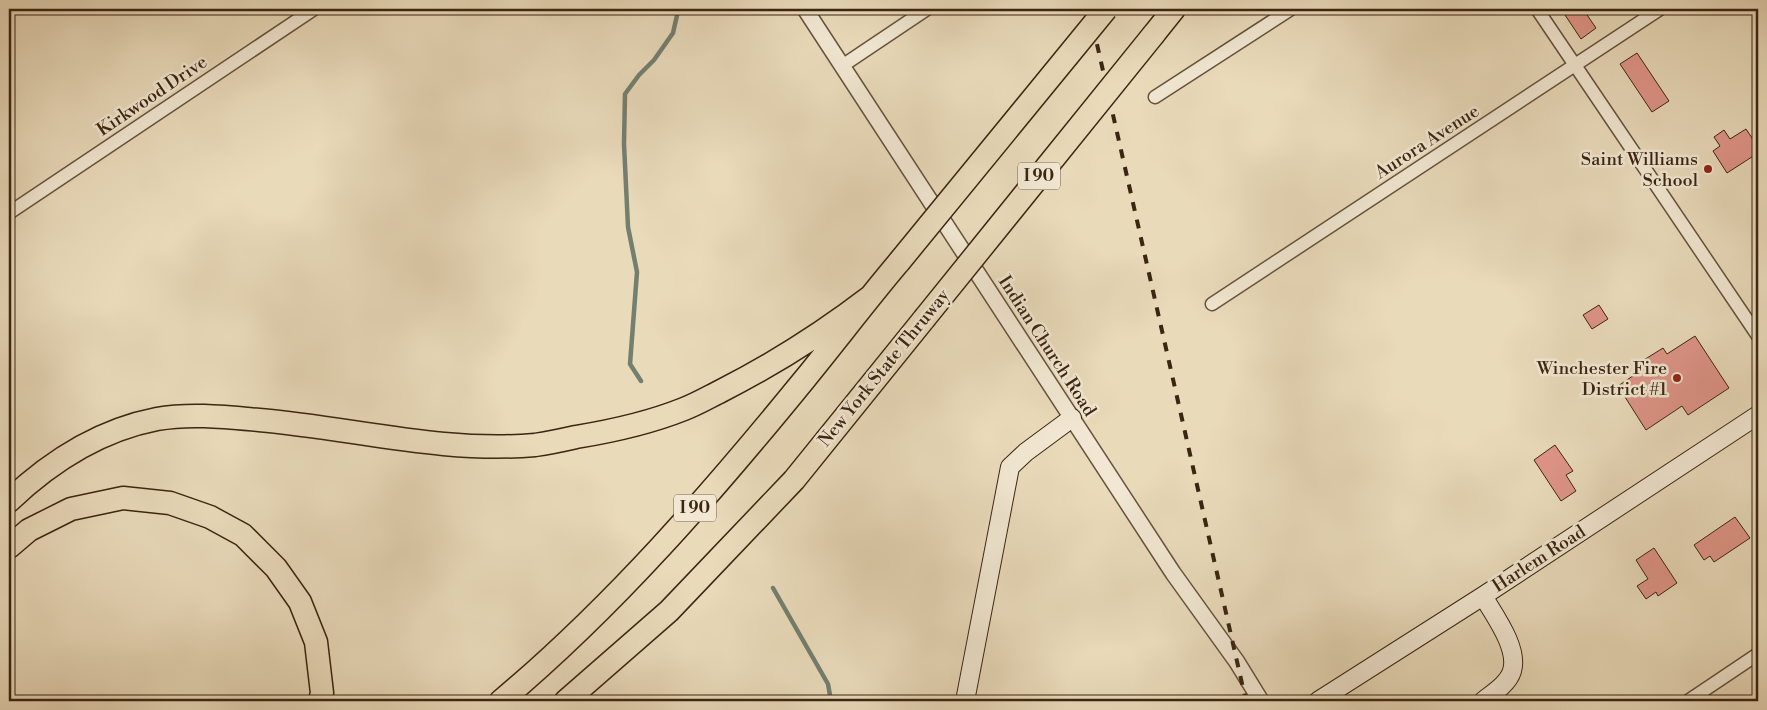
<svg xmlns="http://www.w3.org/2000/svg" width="1767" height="710" font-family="'Libre Bodoni',serif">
<rect width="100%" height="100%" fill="#e9daba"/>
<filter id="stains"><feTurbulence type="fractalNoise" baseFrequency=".004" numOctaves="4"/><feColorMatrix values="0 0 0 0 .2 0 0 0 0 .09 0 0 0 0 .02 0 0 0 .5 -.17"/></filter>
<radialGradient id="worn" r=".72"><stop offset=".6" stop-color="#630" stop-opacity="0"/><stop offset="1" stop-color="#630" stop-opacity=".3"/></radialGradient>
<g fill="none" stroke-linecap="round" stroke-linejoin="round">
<!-- stream -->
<path stroke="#737f6f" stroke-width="4.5" d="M641,381L630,364L637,272L628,227L624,144L625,94L639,75L654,60L673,33L678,11
M773,588L828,684L831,701"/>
</g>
<!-- building -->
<path fill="#df9588" stroke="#3b2513" d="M1561,9H1583L1596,28L1581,39Z
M1637,53L1669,101L1652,112L1620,64Z
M1746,129L1758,147V153L1727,173L1713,151L1720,146L1714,137L1724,130L1730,139Z
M1599,305L1608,319L1592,329L1583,315Z
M1695,336L1729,388L1688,415L1682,406L1646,430L1618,386L1643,369L1639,363L1663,348L1667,354Z
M1555,445L1573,471L1566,475L1576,491L1561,501L1534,460Z
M1735,517L1750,538L1714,562L1710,556L1704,560L1694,545Z
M1654,548L1677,583L1658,596L1656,592L1646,599L1637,586L1648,579L1636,560Z"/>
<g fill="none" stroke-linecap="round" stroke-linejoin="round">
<!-- minor casing -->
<g stroke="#66523d" stroke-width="15">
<path id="minor" d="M1537,9L1758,336
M842,66L927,9
M1155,97L1291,9
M9,213L314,9
M1212,304L1660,9
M1688,701L1758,654"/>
</g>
<!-- tertiary casing -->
<g stroke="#66523d" stroke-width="18">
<path id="tertiary" d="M805,9L1173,573L1237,662L1261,701"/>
</g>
<!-- secondary casing -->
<g stroke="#3b2513" stroke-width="20">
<path id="secondary" d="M965,701L1010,467L1026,452L1072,418
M1318,701L1483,596L1758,415
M1483,701C1493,693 1508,684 1512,671C1519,648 1494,615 1483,596"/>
</g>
<!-- motorway casing -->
<g stroke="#3b2513" stroke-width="25">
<path id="motorway" d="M1154,34L1174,9
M9,501C50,462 100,430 157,419C190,413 226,417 259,420C352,428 441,453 535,445C549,443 563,440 576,437C613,431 649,423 684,409C697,404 709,397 721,391C774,364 823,333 870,297
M9,547L29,530L71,509L123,498L170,503L210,517L243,535L276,568L300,602L316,642L322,693L320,701
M501,701C614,606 711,494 804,380C836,341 866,301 899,262
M566,701L669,611L794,480L924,319"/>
</g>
<!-- minor -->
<use href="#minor" stroke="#f1e7d2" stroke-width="12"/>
<!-- tertiary -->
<use href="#tertiary" stroke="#f1e7d2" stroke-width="15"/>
<!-- secondary -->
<use href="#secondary" stroke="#f1e7d2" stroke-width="18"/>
<!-- motorway -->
<use href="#motorway" stroke="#e9daba" stroke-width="22"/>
<!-- rail -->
<path stroke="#3b2513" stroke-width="4" stroke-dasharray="9 9" stroke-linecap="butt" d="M1089,9L1246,701"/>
<!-- motorway-bridge casing -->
<g stroke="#3b2513" stroke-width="25" stroke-linecap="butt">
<path id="motorway-bridge" d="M899,262L1106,9
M924,319L1154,34"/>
</g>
<!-- motorway-bridge -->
<use href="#motorway-bridge" stroke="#e9daba" stroke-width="22"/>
</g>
<!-- markers -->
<g fill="#8f2418" stroke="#f1e7d2" stroke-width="2">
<circle cx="1708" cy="169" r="5"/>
<circle cx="1677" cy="378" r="5"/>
</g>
<g text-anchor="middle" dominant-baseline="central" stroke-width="5" stroke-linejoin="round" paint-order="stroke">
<!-- shield labels -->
<g fill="#f1e7d2" stroke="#725f4c" stroke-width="1">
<rect x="1018" y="162.5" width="42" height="27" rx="4"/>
<rect x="674" y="494.5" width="42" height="27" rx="4"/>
</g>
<g font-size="16" font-weight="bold" fill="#3b2513">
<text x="1039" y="176">I 90</text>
<text x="695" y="508">I 90</text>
</g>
<!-- street labels -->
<g font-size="18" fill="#3b2513" stroke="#f1e7d2">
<text transform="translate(152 96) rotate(-34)">Kirkwood Drive</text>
<text transform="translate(1427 142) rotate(-33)">Aurora Avenue</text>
<text transform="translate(1047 346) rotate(57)">Indian Church Road</text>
<text transform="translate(884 368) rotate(-51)">New York State Thruway</text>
<text transform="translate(1539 559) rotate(-33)">Harlem Road</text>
</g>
<!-- poi labels -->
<g font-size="18" fill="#3b2513" stroke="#f1e7d2" text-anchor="end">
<text x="1698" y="159">Saint Williams<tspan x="1698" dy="21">School</tspan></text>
<text x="1667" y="368">Winchester Fire<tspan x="1667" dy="21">District #1</tspan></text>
</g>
</g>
<!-- margin -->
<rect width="1767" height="710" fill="none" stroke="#e9daba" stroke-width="30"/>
<rect x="10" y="10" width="1747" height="690" fill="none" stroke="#3b2513" stroke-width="2.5"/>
<rect x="15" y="15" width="1737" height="680" fill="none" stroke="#3b2513"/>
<rect width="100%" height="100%" filter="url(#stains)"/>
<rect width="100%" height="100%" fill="url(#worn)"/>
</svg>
